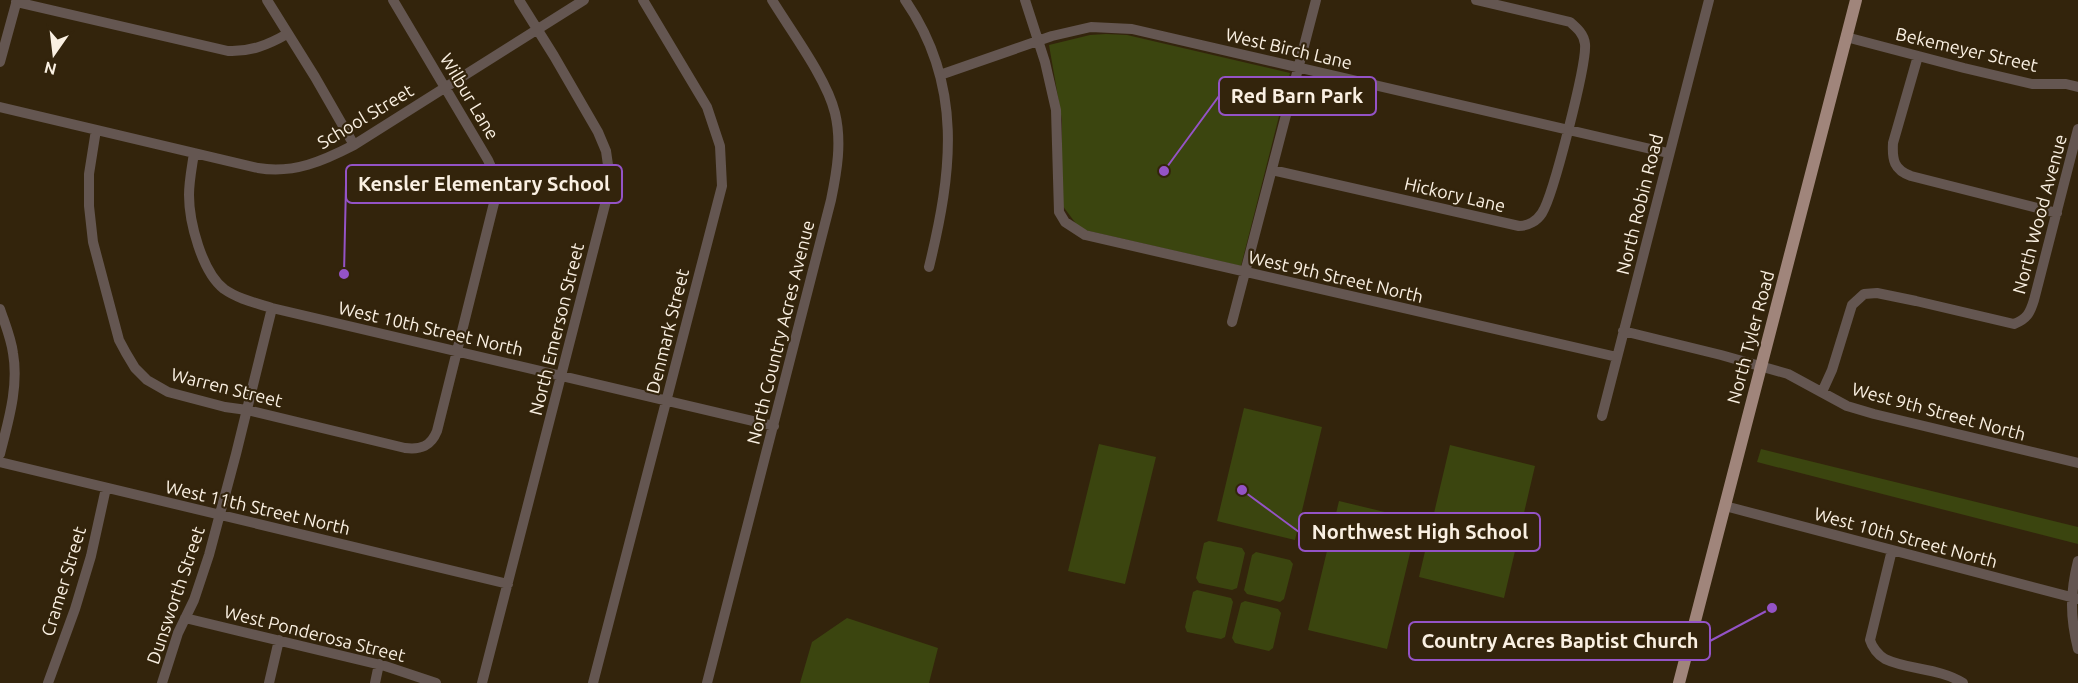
<svg xmlns="http://www.w3.org/2000/svg" width="2078" height="683" font-family="Ubuntu,sans-serif">
<rect width="100%" height="100%" fill="#33240c"/>
<!-- green -->
<path fill="#3b450f" d="M1106,34L1127,35L1290,73L1241,266L1080,229L1062,205V120L1049,45L1090,35Z
M1244,408L1322,427L1295,540L1217,521Z
M1099,444L1156,457L1125,584L1068,571Z
M1450,445L1535,466L1504,598L1419,577Z
M1761,449L2078,527V544L1757,462Z
M1339,501L1418,520L1387,649L1308,630Z
M1209,541L1242,548L1245,553L1237,588L1232,590L1199,583L1196,578L1204,543Z
M1256,552L1290,560L1293,564L1284,599L1280,602L1247,594L1244,590L1252,555Z
M1197,590L1231,598L1233,602L1225,637L1221,639L1187,632L1185,627L1193,592Z
M1245,601L1278,609L1281,613L1273,648L1269,651L1235,643L1232,638L1241,603Z
M847,618L938,648L929,683H800L812,642Z"/>
<g fill="none" stroke-linecap="round" stroke-linejoin="round">
<!-- minor -->
<path stroke="#645651" stroke-width="10" d="M267,0L315,77L354,145
M905,0C964,85 952,173 929,267
M1025,0L1045,62L1056,110L1059,212L1065,222L1085,235L1617,357
M16,2L228,51C250,52 268,45 287,34
M1846,37L1964,68L2032,84H2066L2078,87
M1918,56L1893,143C1892,160 1894,170 1911,176L2057,213
M0,62L17,0
M940,75L1052,36L1091,27L1132,29L1668,153
M0,107L258,168C294,174 323,161 354,145L584,0
M96,130L89,174V206L93,242L119,340L126,353L135,368L147,380L168,392L225,407L247,410L405,448C421,450 431,446 437,431L494,203V174L488,160L393,0
M194,153C192,167 189,181 189,195C189,222 202,272 224,289C238,299 256,303 272,308L774,426
M1272,170L1519,226C1528,226 1537,221 1542,213C1553,196 1587,64 1585,44C1584,34 1577,28 1570,22L1476,0
M0,309C5,324 11,338 13,353C19,387 8,422 0,454
M1232,322L1316,0
M1623,331L1721,355L1788,374L1847,406L1874,414L2078,463
M1822,392L1832,370L1852,305L1864,294L1877,293L1916,301L2014,324C2027,319 2030,313 2034,300L2078,129
M1602,416L1709,0
M0,462L508,584
M1725,506L2078,599
M1892,550L1870,640C1872,647 1878,655 1885,659C1908,670 1940,668 1963,683
M2078,561C2070,593 2070,617 2078,649
M185,618L385,666L436,683
M48,683L75,609L91,556L106,488
M162,683L178,633L194,600L209,555L236,454L272,308
M269,683L279,640
M375,683L379,664
M482,683L607,197L608,165L606,151L598,132L554,56L519,0
M593,683L722,186L720,146L707,107L643,0
M707,683L831,200C837,171 842,142 835,113C827,79 791,31 772,0"/>
<!-- major -->
<path stroke="#a0857b" stroke-width="12" d="M1679,683L1856,0"/>
</g>
<g text-anchor="middle" dominant-baseline="central" stroke-width="4.5" stroke-linejoin="round" paint-order="stroke">
<!-- street labels -->
<g font-size="18" fill="#faf0e2" stroke="#33240c">
<text transform="translate(1289 48) rotate(13)">West Birch Lane</text>
<text transform="translate(1967 49) rotate(13)">Bekemeyer Street</text>
<text transform="translate(470 96) rotate(59)">Wilbur Lane</text>
<text transform="translate(365 116) rotate(-31)">School Street</text>
<text transform="translate(1455 194) rotate(13)">Hickory Lane</text>
<text transform="translate(1639 204) rotate(-76)">North Robin Road</text>
<text transform="translate(2039 214) rotate(-75)">North Wood Avenue</text>
<text transform="translate(1336 276) rotate(13)">West 9th Street North</text>
<text transform="translate(431 328) rotate(13)">West 10th Street North</text>
<text transform="translate(556 329) rotate(-76)">North Emerson Street</text>
<text transform="translate(667 331) rotate(-76)">Denmark Street</text>
<text transform="translate(780 332) rotate(-76)">North Country Acres Avenue</text>
<text transform="translate(1750 337) rotate(-75)">North Tyler Road</text>
<text transform="translate(227 387) rotate(14)">Warren Street</text>
<text transform="translate(1939 411) rotate(15)">West 9th Street North</text>
<text transform="translate(258 507) rotate(13)">West 11th Street North</text>
<text transform="translate(1906 537) rotate(15)">West 10th Street North</text>
<text transform="translate(63 581) rotate(-73)">Cramer Street</text>
<text transform="translate(175 595) rotate(-71)">Dunsworth Street</text>
<text transform="translate(315 633) rotate(14)">West Ponderosa Street</text>
</g>
</g>
<!-- callouts -->
<path fill="none" stroke="#9453c6" stroke-width="2" d="M1164 171L1219 96M344 274L346 184M1242 490L1299 532M1772 608L1710 641"/>
<g fill="#9453c6" stroke="#33240c" stroke-width="2">
<circle cx="1164" cy="171" r="6"/>
<circle cx="344" cy="274" r="6"/>
<circle cx="1242" cy="490" r="6"/>
<circle cx="1772" cy="608" r="6"/>
</g>
<g fill="#33240c" stroke="#9453c6" stroke-width="2">
<rect x="1219" y="77" width="157" height="38" rx="6"/>
<rect x="346" y="165" width="276" height="38" rx="6"/>
<rect x="1299" y="513" width="241" height="38" rx="6"/>
<rect x="1409" y="622" width="301" height="38" rx="6"/>
</g>
<g font-size="20" text-anchor="middle" font-weight="bold" fill="#faf0e2">
<text x="1297" y="103">Red Barn Park</text>
<text x="484" y="191">Kensler Elementary School</text>
<text x="1420" y="539">Northwest High School</text>
<text x="1560" y="648">Country Acres Baptist Church</text>
</g>
<!-- north arrow -->
<g transform="translate(54 54) rotate(194)" stroke="#33240c" stroke-width="4.5" paint-order="stroke">
<path d="M0-4.5L10 22L0 15L-10 22Z" fill="#faf0e2"/>
<text y="-9" font-size="16" font-weight="bold" text-anchor="middle" fill="#faf0e2">N</text>
</g>
</svg>
